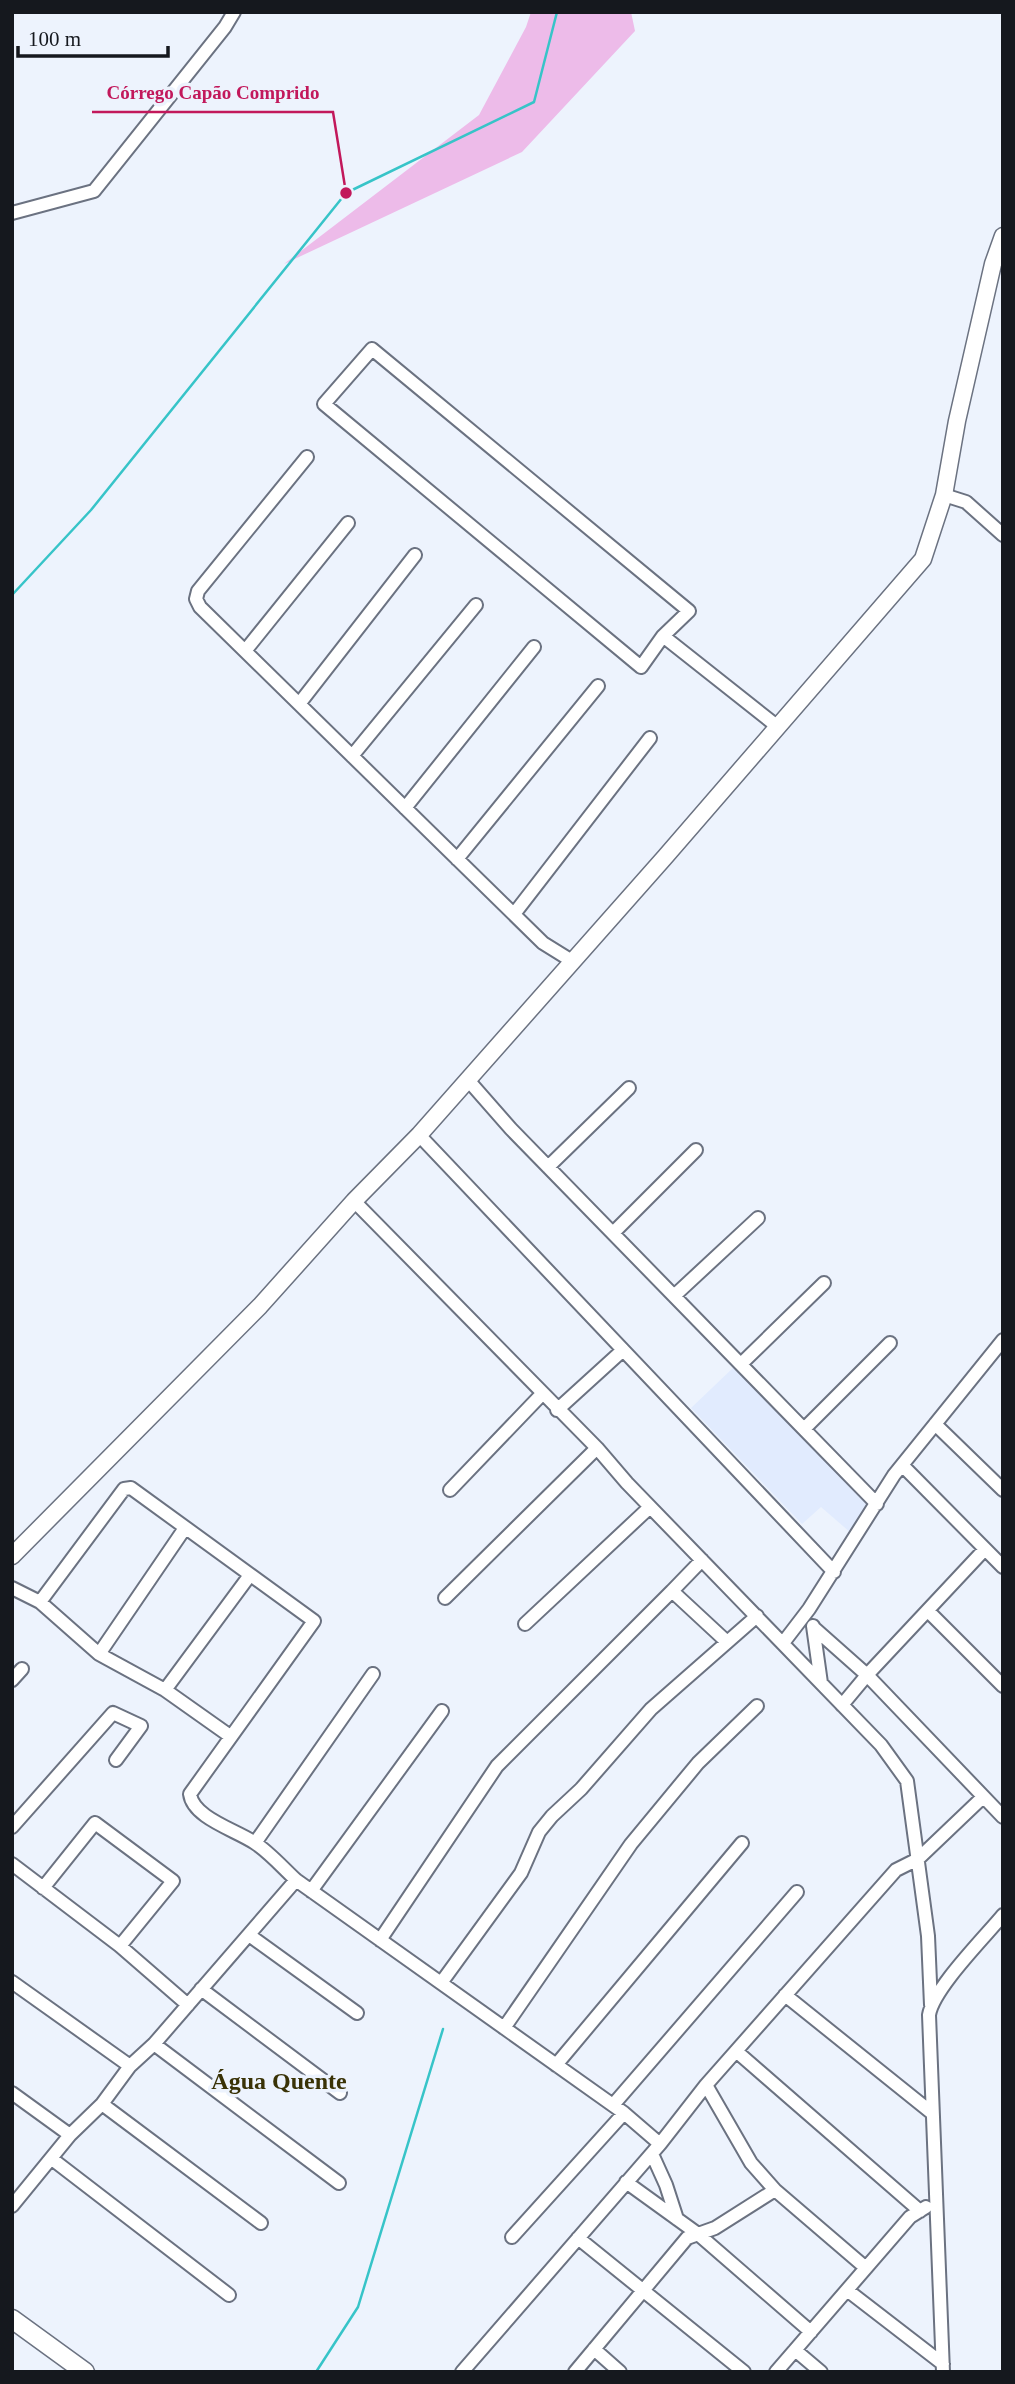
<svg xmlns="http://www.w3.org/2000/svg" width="1015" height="2384" font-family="'Times New Roman',serif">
<rect width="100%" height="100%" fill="#edf3fd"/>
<!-- built -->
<path fill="#e1ebfe" d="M734,1367L868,1505L851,1533L821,1507L802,1524L691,1408Z"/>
<!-- green -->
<path fill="#edbbe9" d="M531,12H631L635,31L522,152L284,264L479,115L526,27Z"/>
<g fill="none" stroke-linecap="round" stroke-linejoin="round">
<!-- stream -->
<path stroke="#37c4c8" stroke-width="2.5" d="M12,595L91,510L346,193L534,102L557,12
M316,2372L358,2307L443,2029"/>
<!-- minor casing -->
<g stroke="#6b7281" stroke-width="16">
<path id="minor" d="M12,213L94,191L225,27L234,12
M372,349L689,611L663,636L641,667L324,404Z
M307,457L198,591L196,599L200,607L543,943L572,961
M944,495L966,502L1003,535
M663,636L778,727
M245,651L348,523
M299,704L415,555
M352,756L476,605
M405,808L534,647
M457,859L598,686
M514,914L650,738
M468,1080L511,1129L877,1504
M419,1135L834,1572
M548,1167L629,1088
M354,1201L597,1448L627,1483L881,1745L907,1781L928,1936L931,2005
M613,1233L696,1150
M674,1296L758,1218
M741,1364L824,1283
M557,1410L623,1350
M935,1424L1003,1490
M804,1429L890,1343
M902,1465L1003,1567
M450,1490L542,1394
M12,1588L40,1602L99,1654L165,1690L230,1736
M672,1591L702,1560
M445,1598L597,1448
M40,1602L124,1489L131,1488L314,1621L190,1794C193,1818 236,1830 255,1843C270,1853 283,1868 296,1880L624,2113L660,2144L462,2372
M928,1611L1003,1686
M525,1624L650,1507
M813,1626L821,1683
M814,1628L867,1675L1003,1817
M783,1643L809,1609L894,1475L1003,1340
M99,1654L185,1528
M12,1680L22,1669
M165,1690L250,1575
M842,1705L867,1675L985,1549
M12,1827L113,1713L141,1726L116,1760
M255,1843L373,1674
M12,1864L120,1946L188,2005
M43,1888L95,1823L173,1881L120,1946
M311,1891L442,1711
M249,1935L357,2013
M380,1940L497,1766L672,1591L727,1642
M12,1982L130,2066
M441,1983L521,1873L539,1832L552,1816L581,1789L651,1709L757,1616
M201,1989L340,2093
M785,1995L932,2113
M504,2028L631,1844L698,1763L757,1706
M154,2044L339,2183
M736,2051L920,2211
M556,2065L742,1843
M706,2085L751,2163L775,2190L866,2268
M12,2093L70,2135
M102,2104L261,2223
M613,2105L797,1892
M660,2144L706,2085L896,1870L918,1859L983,1797
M652,2154L666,2185L677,2219
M52,2159L229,2295
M626,2182L698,2234L811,2332
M12,2206L70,2135L102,2104L130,2066L154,2044L296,1880
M512,2237L624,2113
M578,2238L744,2372
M847,2290L943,2364
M594,2349L620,2372
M795,2350L821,2372
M575,2372L687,2238L715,2228L775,2190
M776,2372L910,2217L926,2207
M943,2372L929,2015C933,1989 984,1938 1003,1915"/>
</g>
<!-- tertiary casing -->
<g stroke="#6b7281" stroke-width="19">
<path id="tertiary" d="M12,1556L260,1306L354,1201L419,1135L665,857L923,559L944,495L957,421L993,264L1003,236"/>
</g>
<!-- secondary casing -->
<g stroke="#6b7281" stroke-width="21">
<path id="secondary" d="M12,2319L85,2372"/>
</g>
<!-- minor -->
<use href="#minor" stroke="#fff" stroke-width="12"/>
<!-- tertiary -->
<use href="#tertiary" stroke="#fff" stroke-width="16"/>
<!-- secondary -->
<use href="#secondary" stroke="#fff" stroke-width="18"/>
</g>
<g text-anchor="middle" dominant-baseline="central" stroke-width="7" stroke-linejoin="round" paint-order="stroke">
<!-- district labels -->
<g font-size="24" font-weight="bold" fill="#393206" stroke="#edf3fd">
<text x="279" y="2081">Água Quente</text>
</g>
</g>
<!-- callouts -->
<path fill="none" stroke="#c2185b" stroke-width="2.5" d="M346 193L333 112H92"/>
<circle fill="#c2185b" stroke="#edf3fd" stroke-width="2.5" cx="346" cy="193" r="7"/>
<g font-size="19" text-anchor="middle" font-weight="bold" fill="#c2185b" stroke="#edf3fd" stroke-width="7" stroke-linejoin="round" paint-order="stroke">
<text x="213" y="99">Córrego Capão Comprido</text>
</g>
<!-- border -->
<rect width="1015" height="2384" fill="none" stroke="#15181e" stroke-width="28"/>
<!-- scale -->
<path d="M18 46v10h150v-10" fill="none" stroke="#15181e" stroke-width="3.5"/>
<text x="28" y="46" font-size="21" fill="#15181e" stroke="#edf3fd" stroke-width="5" paint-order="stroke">100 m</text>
</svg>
